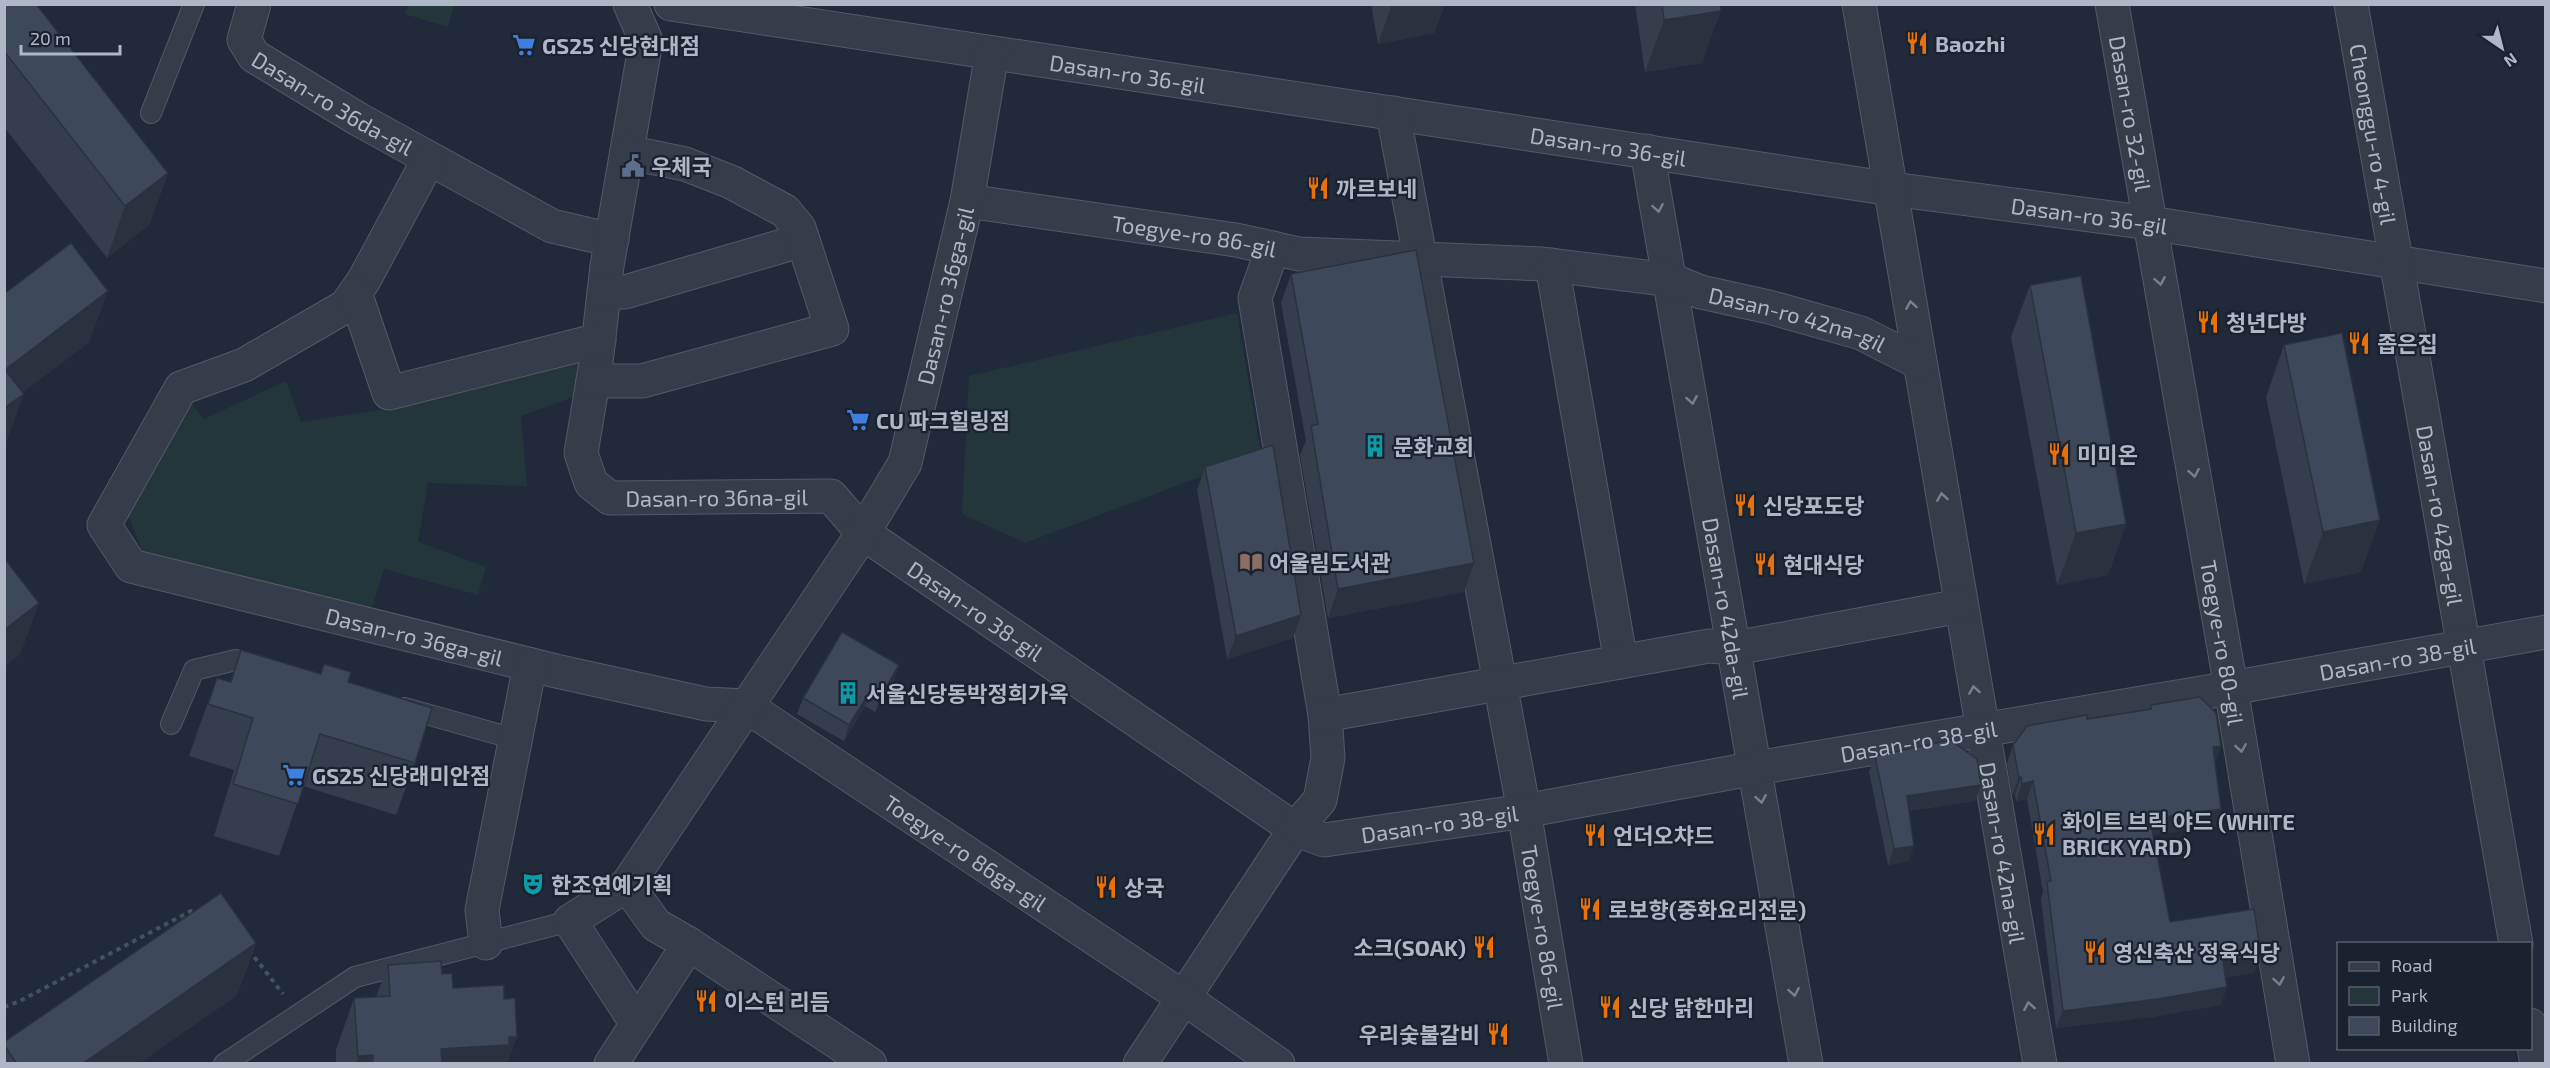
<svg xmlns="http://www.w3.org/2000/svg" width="2550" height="1068" font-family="'Exo 2','Noto Sans KR',sans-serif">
<rect width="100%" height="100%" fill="#212a3a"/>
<!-- green -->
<path fill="#23373b" d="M408,5V4L454,5L448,27L405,14Z
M1237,313L1261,454L1025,543L962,514L969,376Z
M583,361L576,396L521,416L527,486L428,483L418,542L486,567L478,595L384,569L371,611L144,556L128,514L192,405L204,419L286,381L301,422L393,408Z"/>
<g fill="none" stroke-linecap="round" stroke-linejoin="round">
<!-- service casing -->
<g stroke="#525a68" stroke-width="22">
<path id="service" d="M151,113L194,4
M405,708L515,739
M171,724L194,670L236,660L262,667
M224,1064L355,977L570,921"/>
</g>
<!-- minor casing -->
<g stroke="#525a68" stroke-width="35">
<g id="minor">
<path id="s1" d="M254,4L244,40L254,56L358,119L552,226L612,240"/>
<path id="s2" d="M630,4L646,41L607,266L596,363L581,453L591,483L610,498L831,496L863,533L1295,829L1140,1064"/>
<path id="s3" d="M671,4L1892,189L2150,223L2546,286"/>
<path id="s4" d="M1859,4C1922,357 1977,711 2040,1064"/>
<path id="s5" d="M2112,4L2231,688L2293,1064"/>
<path id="s6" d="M2351,4L2516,944"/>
<path id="s7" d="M1393,113L1524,811L1566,1064"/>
<path id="s8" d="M1647,151L1806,1064"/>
<path id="s9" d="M429,159L364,280L346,306L244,365L181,388L104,525L131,566L556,671L706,704L746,706"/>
<path id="s10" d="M967,201L1236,240L1299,254L1542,264L1671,280L1701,292L1769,307L1861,333L1920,363"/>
<path id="s11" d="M1273,248L1255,298L1325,715L1328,758L1320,800L1295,829L1324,840L1524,811L1756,768L2231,688L2546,632"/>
<path d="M1552,265L1621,662"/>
<path d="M604,292H625L803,240"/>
<path d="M355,293L389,393L599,340"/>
<path d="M593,381H642L832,329L799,228L785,211L731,182L685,164L627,152"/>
<path id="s12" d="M746,706L1184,998L1278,1064"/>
<path d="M1325,715L1709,646L1735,648L1960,606"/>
<path d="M486,943L482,910L530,665"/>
<path d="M689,944L870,1064"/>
<path id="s13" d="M637,1024L570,921L627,885L863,533L905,463L967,201L992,53"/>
<path d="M2530,1025L2537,1064"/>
<path d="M611,1064L689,944L656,925L627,885"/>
</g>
</g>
<!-- path -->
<path stroke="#415458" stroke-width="4" stroke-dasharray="4.5 4.5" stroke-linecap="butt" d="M249,950L283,994
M4,1007L18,1002L191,911L197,913"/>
<!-- service -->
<use href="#service" stroke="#353d4a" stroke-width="20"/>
<!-- minor -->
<use href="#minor" stroke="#353d4a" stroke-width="33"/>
</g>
<!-- wall -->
<path fill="#343e4d" d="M4,4L168,173L149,225L107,258L4,127Z
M1371,4H1445L1434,33L1378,44Z
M1635,4H1720L1702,63L1645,72Z
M1291,274L1464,592L1328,618L1300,455L1306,441L1281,303Z
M2030,285L2126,524L2108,575L2057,585L2011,337Z
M2284,345L2361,572L2304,584L2266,397Z
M1205,467L1293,638L1227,659L1197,490Z
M241,650L320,674L324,664L348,682L415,763L396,815L303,786L279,856L214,836L234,770L189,756L198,730L217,678L230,682Z
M894,681L875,712L865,706L844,741L797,714L803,698Z
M2151,705L2221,746L2215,763L2221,809L2215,826L2153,835L2170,922L2261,955L2254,973L2225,977L2221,1005L2152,1017L2056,1028L2041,899L2043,892L2027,799L2016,801L2015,795H2012L2007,763L2013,745L2087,719L2149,709Z
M1875,756L1975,801L1909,811V861L1888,865L1869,772Z
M256,943L237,995L138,1064H4V1042Z
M388,965L442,974L453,988L504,999L517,1037L507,1064H336V1050L354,998L376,997Z"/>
<!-- shaded-wall -->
<path fill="#2b323f" d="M1392,4H1445L1434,33L1378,44Z
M1721,11L1702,63L1645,72L1664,20Z
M168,173L149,225L107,258L125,206Z
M108,291L89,343L4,407L5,370Z
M24,394L5,446L4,408Z
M2380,520L2361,572L2304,584L2323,532Z
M2126,524L2108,575L2057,585L2076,533Z
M1474,563L1464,592L1328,618L1338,589Z
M39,603L20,655L4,667V630Z
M1301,615L1293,638L1227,659L1236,636Z
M899,665L894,681L875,712L881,696Z
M871,690L865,706L844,741L849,725Z
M2221,746L2215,763L2213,747Z
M2021,777L2015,795H2012L2019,778Z
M2033,781L2027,799L2016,801L2022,784Z
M1981,785L1975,801L1902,812L1907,796Z
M2221,809L2215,826L2144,837L2150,819Z
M1914,846L1909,861L1888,865L1894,849Z
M256,943L237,995L138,1064H82Z
M2261,955L2254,973L2216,979L2223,961Z
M2227,987L2221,1005L2152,1017L2056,1028L2063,1011Z
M509,1037H517L507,1064H436L441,1049Z
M373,1055L370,1064H356L358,1056Z"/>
<!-- building -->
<path fill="#3d485a" stroke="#2b323f" stroke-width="1.5" d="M4,4H36L168,173L125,206L4,51Z
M1662,4H1720L1721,11L1664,20Z
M71,243L108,291L5,370L24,394L4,408V294Z
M1416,250L1474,563L1338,589L1311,426L1318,424L1291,274Z
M2081,276L2126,524L2076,533L2030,285Z
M2342,333L2380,520L2323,532L2284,345Z
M1273,445L1301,615L1236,636L1205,467Z
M4,558L39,603L4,630Z
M842,632L899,665L881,696L871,690L849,725L803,698Z
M241,650L321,674L324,664L351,672L348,682L432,708L415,763L320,734L298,804L233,784L253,718L208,704L217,678L231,682Z
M2200,697L2216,713L2221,746L2213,747L2221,809L2150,819L2170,922L2254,909L2261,955L2223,961L2227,987L2158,999L2063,1011L2047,882L2051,881L2033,781L2022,784L2021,777L2019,778L2013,745L2027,726L2087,715V719L2151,709V705Z
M1950,740L1977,759L1981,785L1907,796L1914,846L1894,849L1875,756Z
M221,893L256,943L82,1064H17L4,1045V1042Z
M441,961L442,974L452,973L453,988L504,985V999L515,998L517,1037H509V1045L441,1049L442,1064H373V1055L358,1056L354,998L390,996L388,965Z"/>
<!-- one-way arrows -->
<defs><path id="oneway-chevron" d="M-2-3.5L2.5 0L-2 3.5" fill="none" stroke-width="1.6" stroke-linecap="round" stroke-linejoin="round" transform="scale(1.5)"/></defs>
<g stroke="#78808f">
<use href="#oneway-chevron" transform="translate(1658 208) rotate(80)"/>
<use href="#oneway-chevron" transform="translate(2160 281) rotate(80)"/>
<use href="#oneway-chevron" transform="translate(1911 305) rotate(-99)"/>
<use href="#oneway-chevron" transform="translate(1692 400) rotate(80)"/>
<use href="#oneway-chevron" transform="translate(2194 473) rotate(80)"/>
<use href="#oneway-chevron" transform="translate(1942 497) rotate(-99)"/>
<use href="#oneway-chevron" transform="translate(1974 690) rotate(-99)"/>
<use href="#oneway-chevron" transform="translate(2241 748) rotate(81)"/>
<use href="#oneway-chevron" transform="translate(1761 799) rotate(80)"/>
<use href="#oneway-chevron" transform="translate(2279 981) rotate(81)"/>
<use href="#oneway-chevron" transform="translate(1794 992) rotate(80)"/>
<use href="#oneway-chevron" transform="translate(2029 1006) rotate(-100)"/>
</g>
<!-- icons -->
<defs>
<g id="restaurant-bare" transform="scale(1.8)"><path d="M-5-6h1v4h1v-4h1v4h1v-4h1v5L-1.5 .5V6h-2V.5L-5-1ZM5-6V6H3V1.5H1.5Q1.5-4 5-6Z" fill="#e8710a" stroke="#1a222f" stroke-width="2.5" paint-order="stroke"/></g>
<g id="supermarket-bare" transform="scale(1.8)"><path d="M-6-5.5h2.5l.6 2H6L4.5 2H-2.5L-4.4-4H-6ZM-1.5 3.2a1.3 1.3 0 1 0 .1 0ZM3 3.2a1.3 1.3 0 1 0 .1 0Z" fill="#3f7fe0" stroke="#1a222f" stroke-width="2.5" paint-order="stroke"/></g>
<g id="civic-bare" transform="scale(1.8)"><path d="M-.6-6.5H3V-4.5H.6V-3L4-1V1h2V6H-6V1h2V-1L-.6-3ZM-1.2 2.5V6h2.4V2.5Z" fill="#5c6f8a" stroke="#1a222f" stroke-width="2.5" paint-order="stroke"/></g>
<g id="building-bare" transform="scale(1.8)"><path d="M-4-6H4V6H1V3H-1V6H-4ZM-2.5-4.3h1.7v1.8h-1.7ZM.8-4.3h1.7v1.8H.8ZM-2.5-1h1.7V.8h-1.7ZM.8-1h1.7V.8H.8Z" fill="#0f9aa8" stroke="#1a222f" stroke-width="2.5" paint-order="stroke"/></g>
<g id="library-bare" transform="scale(1.8)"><path d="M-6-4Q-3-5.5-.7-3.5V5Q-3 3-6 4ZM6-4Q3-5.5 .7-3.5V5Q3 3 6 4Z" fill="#8d6e63" stroke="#1a222f" stroke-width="2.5" paint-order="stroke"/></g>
<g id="theatre-bare" transform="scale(1.8)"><path d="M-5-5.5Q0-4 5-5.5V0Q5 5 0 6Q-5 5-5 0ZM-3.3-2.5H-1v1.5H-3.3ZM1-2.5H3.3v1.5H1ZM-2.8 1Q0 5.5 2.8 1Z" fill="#0f9aa8" stroke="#1a222f" stroke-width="2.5" paint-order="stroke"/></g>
</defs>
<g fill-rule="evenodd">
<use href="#restaurant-bare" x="1917" y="43"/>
<use href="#supermarket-bare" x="524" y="45"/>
<use href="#civic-bare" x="633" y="166"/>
<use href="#restaurant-bare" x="1318" y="188"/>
<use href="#restaurant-bare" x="2208" y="322"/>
<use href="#restaurant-bare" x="2359" y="343"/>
<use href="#supermarket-bare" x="858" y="420"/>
<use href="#building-bare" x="1375" y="446"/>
<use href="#restaurant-bare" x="2059" y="454"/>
<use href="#restaurant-bare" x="1745" y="505"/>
<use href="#library-bare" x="1251" y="562"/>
<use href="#restaurant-bare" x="1765" y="564"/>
<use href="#building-bare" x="848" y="693"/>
<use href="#supermarket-bare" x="294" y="775"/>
<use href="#restaurant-bare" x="2044" y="834"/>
<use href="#restaurant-bare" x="1595" y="835"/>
<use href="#theatre-bare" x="533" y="884"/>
<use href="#restaurant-bare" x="1106" y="887"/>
<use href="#restaurant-bare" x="1590" y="909"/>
<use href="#restaurant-bare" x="1484" y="947"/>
<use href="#restaurant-bare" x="2095" y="952"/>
<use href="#restaurant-bare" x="706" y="1001"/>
<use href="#restaurant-bare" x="1610" y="1007"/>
<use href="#restaurant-bare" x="1498" y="1034"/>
</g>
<g text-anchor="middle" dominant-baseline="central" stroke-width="4.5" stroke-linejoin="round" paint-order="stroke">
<!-- poi labels -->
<g font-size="22" font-weight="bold" fill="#afb7c7" stroke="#1a222f" text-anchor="start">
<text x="1935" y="43">Baozhi</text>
<text x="542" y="45">GS25 신당현대점</text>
<text x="651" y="166">우체국</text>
<text x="1336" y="188">까르보네</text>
<text x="2226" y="322">청년다방</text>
<text x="2377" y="343">좁은집</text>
<text x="876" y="420">CU 파크힐링점</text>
<text x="1393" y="446">문화교회</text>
<text x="2077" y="454">미미온</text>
<text x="1763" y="505">신당포도당</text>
<text x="1269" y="562">어울림도서관</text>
<text x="1783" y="564">현대식당</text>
<text x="866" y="693">서울신당동박정희가옥</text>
<text x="312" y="775">GS25 신당래미안점</text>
<text x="2062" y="821">화이트 브릭 야드 (WHITE<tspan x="2062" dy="25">BRICK YARD)</tspan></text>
<text x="1613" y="835">언더오챠드</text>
<text x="551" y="884">한조연예기획</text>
<text x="1124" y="887">상국</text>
<text x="1608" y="909">로보향(중화요리전문)</text>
<text x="1466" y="947" text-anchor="end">소크(SOAK)</text>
<text x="2113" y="952">영신축산 정육식당</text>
<text x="724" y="1001">이스턴 리듬</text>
<text x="1628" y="1007">신당 닭한마리</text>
<text x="1480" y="1034" text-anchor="end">우리숯불갈비</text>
</g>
<!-- street labels -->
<g font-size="22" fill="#afb7c7" stroke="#1a222f">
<text stroke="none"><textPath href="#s3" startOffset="462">Dasan-ro 36-gil</textPath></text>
<text stroke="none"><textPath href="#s1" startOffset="148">Dasan-ro 36da-gil</textPath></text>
<text stroke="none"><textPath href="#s5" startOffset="111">Dasan-ro 32-gil</textPath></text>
<text stroke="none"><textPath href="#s6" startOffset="132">Cheonggu-ro 4-gil</textPath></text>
<text stroke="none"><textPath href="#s3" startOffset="948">Dasan-ro 36-gil</textPath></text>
<text stroke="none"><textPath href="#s3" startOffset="1434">Dasan-ro 36-gil</textPath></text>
<text stroke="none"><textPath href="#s10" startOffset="230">Toegye-ro 86-gil</textPath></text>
<text stroke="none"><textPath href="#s13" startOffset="868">Dasan-ro 36ga-gil</textPath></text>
<text stroke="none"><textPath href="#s10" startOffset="842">Dasan-ro 42na-gil</textPath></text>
<text stroke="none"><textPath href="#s2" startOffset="620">Dasan-ro 36na-gil</textPath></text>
<text stroke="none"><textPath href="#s6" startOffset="519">Dasan-ro 42ga-gil</textPath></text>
<text stroke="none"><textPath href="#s8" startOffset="464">Dasan-ro 42da-gil</textPath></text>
<text stroke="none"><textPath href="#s2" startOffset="920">Dasan-ro 38-gil</textPath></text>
<text stroke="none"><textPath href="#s9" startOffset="852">Dasan-ro 36ga-gil</textPath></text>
<text stroke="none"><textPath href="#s5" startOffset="648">Toegye-ro 80-gil</textPath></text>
<text stroke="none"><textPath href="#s11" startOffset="1720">Dasan-ro 38-gil</textPath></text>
<text stroke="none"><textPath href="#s11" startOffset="1234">Dasan-ro 38-gil</textPath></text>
<text stroke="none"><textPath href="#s11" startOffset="748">Dasan-ro 38-gil</textPath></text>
<text stroke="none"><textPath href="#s12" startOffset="264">Toegye-ro 86ga-gil</textPath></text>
<text stroke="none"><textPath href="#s4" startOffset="861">Dasan-ro 42na-gil</textPath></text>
<text stroke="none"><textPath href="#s7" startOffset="828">Toegye-ro 86-gil</textPath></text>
</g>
</g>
<!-- border -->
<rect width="2550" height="1068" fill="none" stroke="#afb7c7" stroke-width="12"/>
<!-- legend -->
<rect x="2337" y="942" width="195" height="108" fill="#1a222f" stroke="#565e6c" stroke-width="1.5"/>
<rect x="2349" y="962" width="30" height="9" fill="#353d4a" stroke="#565e6c" stroke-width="1.5"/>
<text x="2391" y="972" font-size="18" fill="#afb7c7">Road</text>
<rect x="2349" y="987" width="30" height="18" fill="#23373b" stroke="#565e6c" stroke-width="1.5"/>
<text x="2391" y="1002" font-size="18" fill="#afb7c7">Park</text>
<rect x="2349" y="1017" width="30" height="18" fill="#3d485a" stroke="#565e6c" stroke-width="1.5"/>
<text x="2391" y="1032" font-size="18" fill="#afb7c7">Building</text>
<!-- north arrow -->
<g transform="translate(2502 48) rotate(145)" stroke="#1a222f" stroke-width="4.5" paint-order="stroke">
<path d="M0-4.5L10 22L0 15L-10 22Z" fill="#afb7c7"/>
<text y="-9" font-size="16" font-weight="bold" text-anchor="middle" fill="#afb7c7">N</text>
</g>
<!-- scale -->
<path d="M21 45v9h99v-9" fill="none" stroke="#afb7c7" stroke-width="3"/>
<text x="30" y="45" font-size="18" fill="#afb7c7" stroke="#1a222f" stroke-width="4.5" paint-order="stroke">20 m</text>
</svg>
